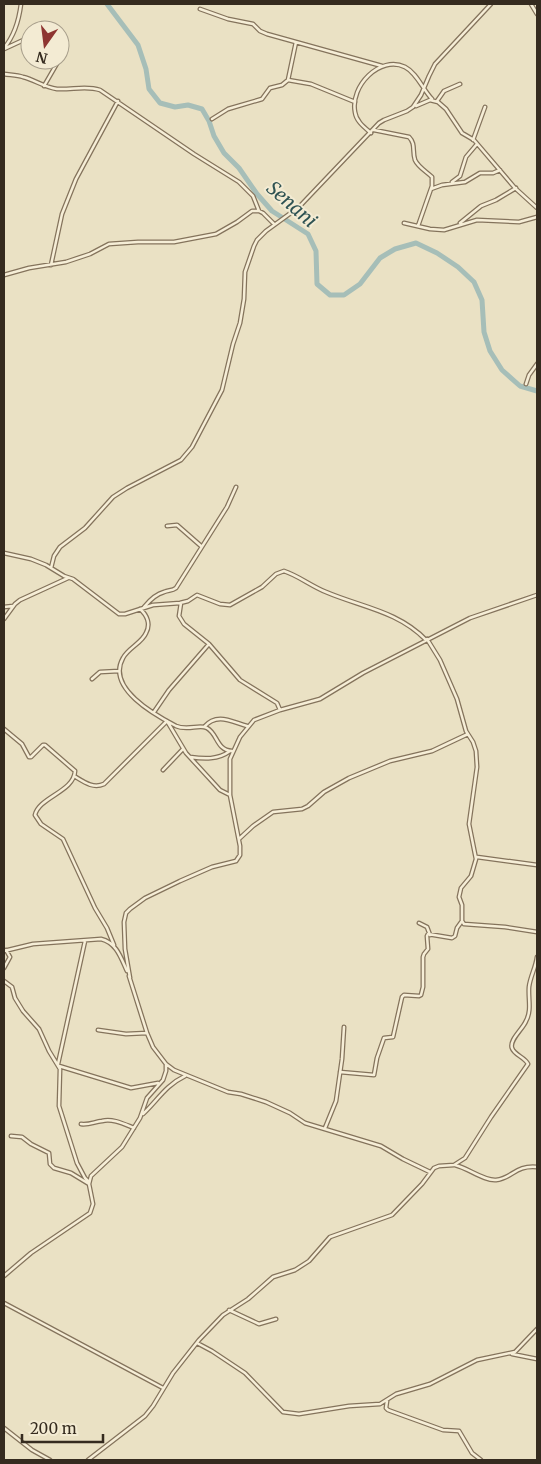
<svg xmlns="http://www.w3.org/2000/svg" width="541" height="1464" font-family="Merriweather,serif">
<rect width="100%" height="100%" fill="#eae1c4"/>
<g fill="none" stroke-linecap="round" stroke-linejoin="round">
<!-- river -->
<path stroke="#a6beb8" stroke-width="5" d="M107,4L138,45L146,69L149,89L160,103L175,107L188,105L202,109L209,121L214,136L224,153L239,168L257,194L272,211L308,234L316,251L317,284L330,295H344L360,284L380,258L395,249L416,243L437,253L458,267L474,282L482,300L484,332L490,351L502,370L520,386L537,391"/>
<!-- street casing -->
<g stroke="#84735c" stroke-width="5">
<path id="street" d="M531,4L537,14
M200,9L228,19L253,24L260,31L267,34L382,66
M60,44L61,50L60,57
M4,48C15,35 19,20 21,4
M4,49L30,37
M4,74C10,75 17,75 23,77C35,80 44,87 57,89C72,90 86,85 100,90L194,154L239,182L253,196L259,211
M288,80L296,42
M44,86L59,60
M437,101L444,91L460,84
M416,106L430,100L438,102L446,109L462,133L474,140L515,188L537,208
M212,119L228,109L262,99L270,88L282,85L288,80L311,84L355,102
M374,130L409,137C416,144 412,151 415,160C418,167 427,172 432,177V186L418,226
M371,133C364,127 356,121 355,112C350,86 380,55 405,67C417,73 423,90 432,99
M473,140L485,107
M452,182L460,176L466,157L477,144
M431,189L442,185L465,182L480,173H493L500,170
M404,223L430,229L444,230L477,220L519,222L537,217
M460,223L481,206L496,200L516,188
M51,265L62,214L76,179L118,101
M4,275L29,268L66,262L90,254L109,244L138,242H174L216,234L237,222L252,211H259L263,213L274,224
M526,384L529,375L537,364
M167,526L177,525L201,546
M4,553L31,559L46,565L64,576L73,579L119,614H125L153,605L180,603L188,601L197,595L220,604L230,605L262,587L276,574L284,571C299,576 311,586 326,592C361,607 398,611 426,640
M51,568L54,556L60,547L85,528L113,497L127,488L181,460L192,447L222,390L233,344L240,323L244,299L245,272L254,246L257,240L266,231L299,207L379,123L384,120L407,111L413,107L421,95L429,76L435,64L491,4
M181,603L179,616L184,624L209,644L240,680L277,703L280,710
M4,607L13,606
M144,607C149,601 156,594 164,592C169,590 172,591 176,588L227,507L236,487
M140,609C147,615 151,624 146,633C142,643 128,648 123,658C106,688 155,715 176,726C187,731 200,724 207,728C218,734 216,750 232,751
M4,619L15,604L20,600L68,578
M427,639L440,660L457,699L466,731L473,742L476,751L477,767L469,824L476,859L471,876L461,888L459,897L462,905V921L464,924L505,927L537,932
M92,679L100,672L119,671
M154,712L169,690L209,644
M204,727C217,712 232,722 247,726
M4,729L22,744L29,757H31L43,745H45L75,771C74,792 39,797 35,815L41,824L63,839L95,908L107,928L114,945
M190,757C204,759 218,760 230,751
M163,770L183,749
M74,776C84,782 93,789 104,784L167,721L186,753L220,790L230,795
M239,839L253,826L273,812L302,809L308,806L324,792L349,778L390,761L432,751L468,734
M477,857L537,865
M419,923L427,927L430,935
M4,951L33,944L101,939C117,943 121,958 127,971
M4,968L10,957L6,950
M129,976L147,1033L153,1047L166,1064L174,1070L228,1092L241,1094L266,1102L290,1113L305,1123L381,1146L403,1159L430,1172
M130,978L125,949L124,922L126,913L130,909L145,898L180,881L212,867L236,861L240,855V846L230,795V759L240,737L254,720L280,710L320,699L363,673L470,618L537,595
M4,981L12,987L15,998L23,1011L39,1029L49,1051L60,1069L59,1106L77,1163L85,1178L89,1182
M98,1030L126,1034L147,1033
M58,1064L85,941
M59,1066L131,1088L158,1083
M340,1072L374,1075L377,1058L384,1038L393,1037L402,997L404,995L419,996L421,995L423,987V957L424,954L428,949L427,936L428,934L452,938L455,936L457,928L462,921
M143,1114C157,1101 166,1085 185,1076
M81,1124C89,1125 94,1122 102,1121C112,1118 124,1124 134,1128
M325,1128L336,1101L342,1059L344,1027
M11,1136L22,1137L31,1144L49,1153L50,1164L54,1168L71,1173L89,1184
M455,1165C468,1168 484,1181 496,1180C513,1178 515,1165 537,1167
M4,1276L31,1253L90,1213L93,1204L89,1184L91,1176L122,1147L140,1118L147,1098L163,1080L166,1071V1065
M4,1303L163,1388
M229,1310L259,1324L276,1319
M197,1343L212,1351L245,1373L283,1412L299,1414L349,1406L380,1404L396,1394L430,1384L477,1360L515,1352L537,1329
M512,1354L537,1359
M387,1401L386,1408L388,1410L443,1430L459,1431L472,1453L481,1460
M4,1428L32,1450L50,1460
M88,1460L145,1416L153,1406L173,1373L199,1340L223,1315L248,1299L273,1277L295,1270L309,1261L330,1237L392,1215L422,1184L434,1168L439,1166L454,1165L465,1158L491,1117L528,1064C525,1057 514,1055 512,1048C509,1040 523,1029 526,1021C532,1010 528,999 529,987C530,977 536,967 537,957"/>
</g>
<!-- street -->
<use href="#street" stroke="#f6eed7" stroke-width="2.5"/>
</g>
<g text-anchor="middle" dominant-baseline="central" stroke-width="4" stroke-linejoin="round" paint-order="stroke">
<!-- water labels -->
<g font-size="19" font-style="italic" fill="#2f5353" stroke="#f3ebd3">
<text transform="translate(292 204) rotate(41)">Senani</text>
</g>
</g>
<!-- border -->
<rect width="541" height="1464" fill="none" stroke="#352b1f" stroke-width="10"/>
<!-- north arrow -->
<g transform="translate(45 45) rotate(194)"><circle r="24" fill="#f3ebd3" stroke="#a79e8b"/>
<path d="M0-4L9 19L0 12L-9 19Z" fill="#8e3531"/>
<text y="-8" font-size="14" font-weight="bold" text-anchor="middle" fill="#352b1f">N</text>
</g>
<!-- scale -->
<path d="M22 1434v8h81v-8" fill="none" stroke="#352b1f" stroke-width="2.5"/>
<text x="30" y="1434" font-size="15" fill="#352b1f" stroke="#f3ebd3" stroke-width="4" paint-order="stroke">200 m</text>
</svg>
